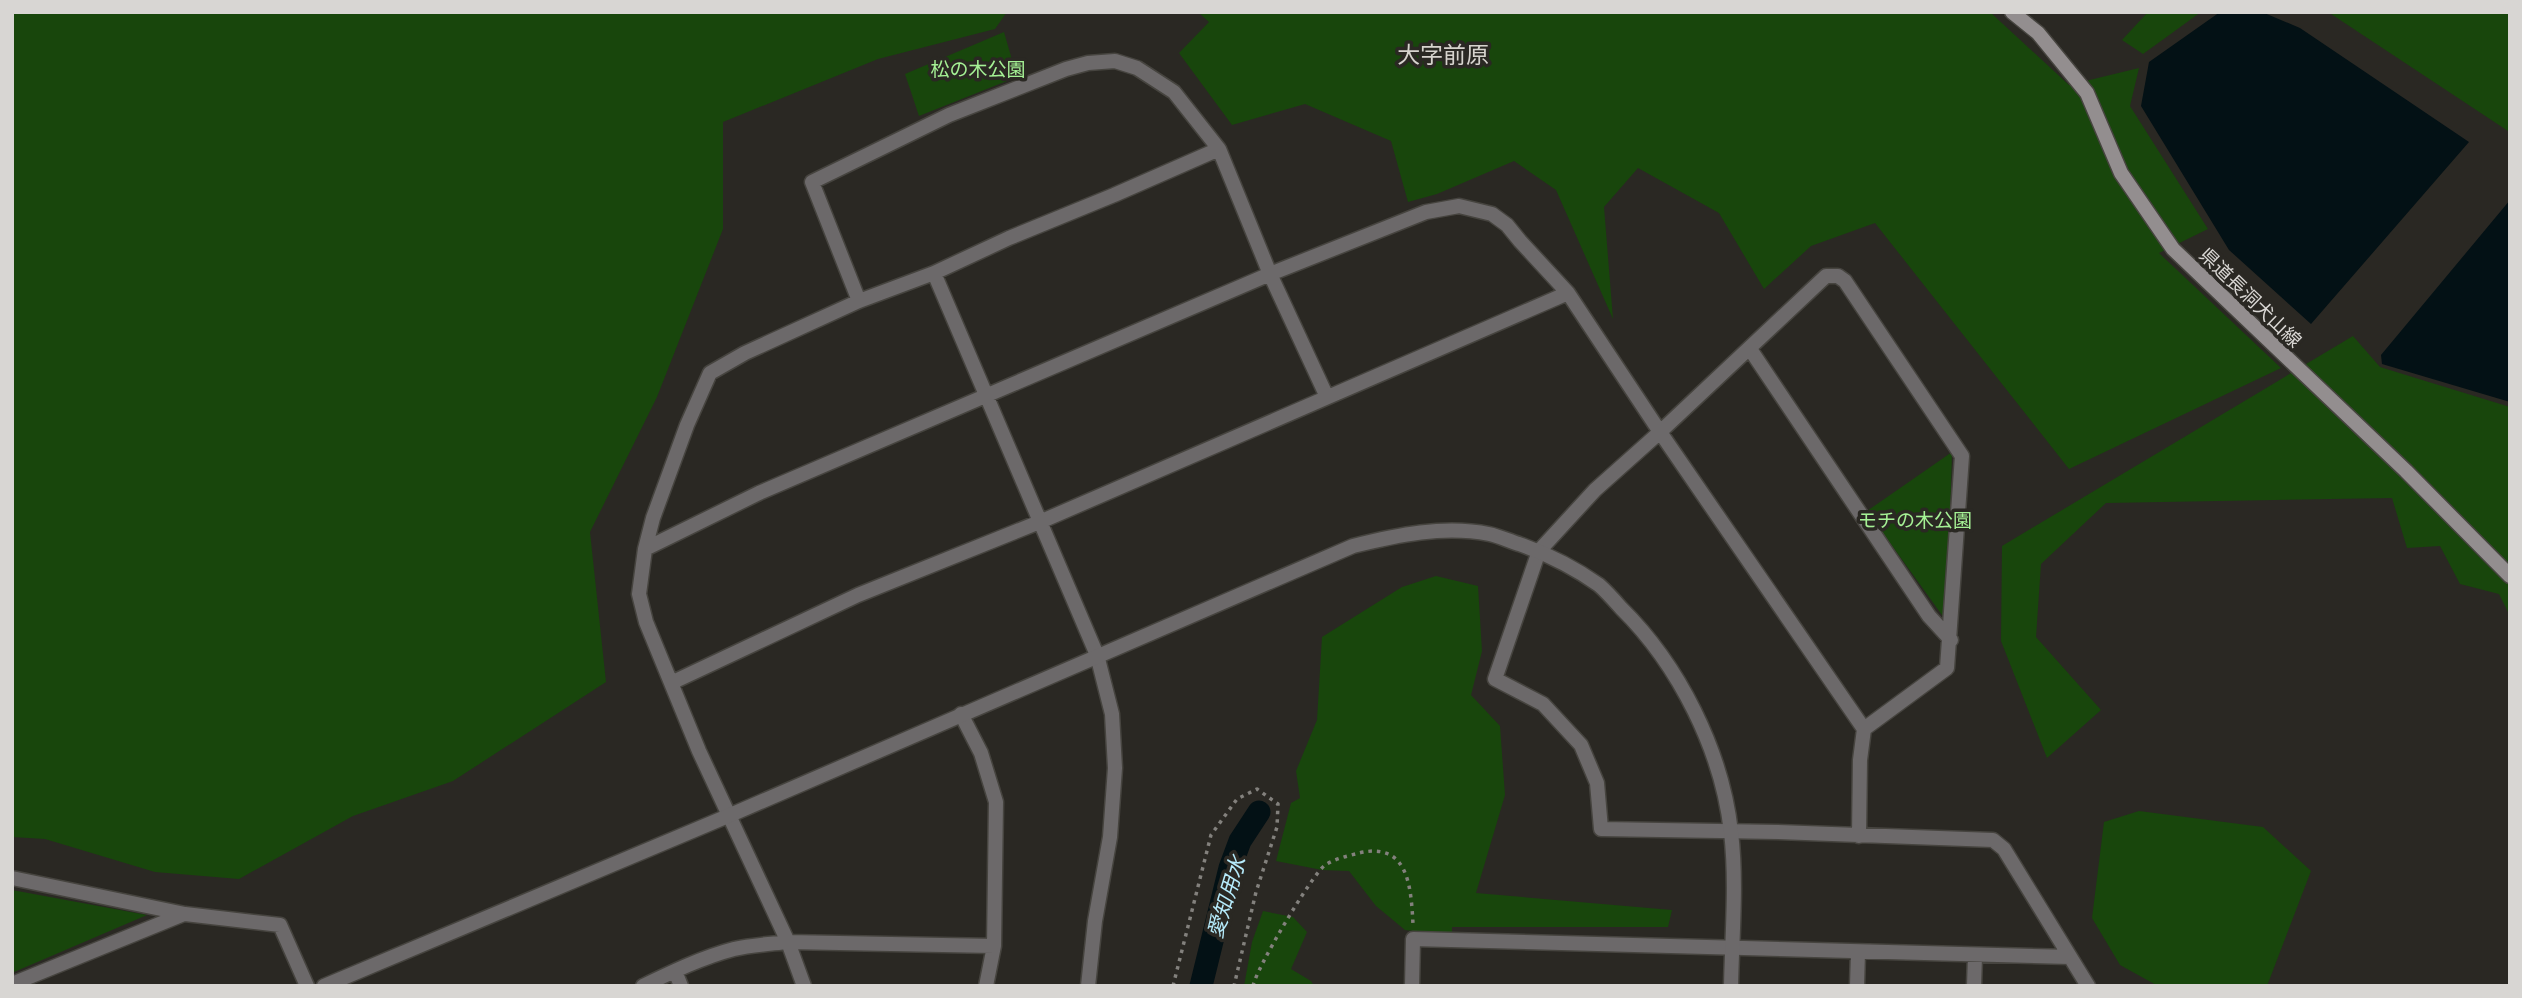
<svg xmlns="http://www.w3.org/2000/svg" width="2522" height="998" font-family="'Titillium Web','Noto Sans JP',sans-serif">
<rect width="100%" height="100%" fill="#2a2823"/>
<!-- green -->
<path fill="#18460c" d="M12,12H1007L995,29L878,59L723,122V229L657,397L590,532L606,682L453,781L353,816L239,879L155,872L45,839L12,837Z
M1198,12H1990L2069,85L2139,68L2130,106L2208,229L2159,253L2281,368L2069,469L1875,223L1811,246L1764,289L1719,213L1638,168L1604,207L1613,319L1556,190L1514,161L1437,194L1408,202L1391,141L1305,104L1232,125L1179,53L1209,22Z
M2148,12H2201L2143,54L2122,40Z
M2328,12H2510V133L2508,131Z
M1004,32L1017,77L919,116L905,74Z
M2353,336L2380,367L2510,407V616L2499,594L2460,584L2440,546L2407,548L2392,498L2106,503L2041,564L2036,637L2101,710L2047,758L2001,641L2002,546Z
M1952,452L1947,622L1867,511Z
M1436,576L1478,586L1482,651L1471,695L1500,726L1505,795L1476,893L1672,910L1668,927H1452V935L1405,930L1376,906L1349,871L1322,870L1276,861L1291,803L1300,798L1296,771L1317,720L1322,637L1402,587Z
M2139,811L2263,827L2311,871L2267,986H2158L2120,965L2092,918L2104,822Z
M12,890L147,915L14,972Z
M1263,911L1293,917L1307,932L1291,969L1311,981L1314,986H1244L1252,942Z"/>
<!-- water -->
<path fill="#031115" d="M2220,12H2262L2300,28L2469,142L2311,324L2229,250L2141,106L2149,62Z
M2510,200V402L2382,364L2381,355Z"/>
<g fill="none" stroke-linecap="round" stroke-linejoin="round">
<!-- canal -->
<path stroke="#031115" stroke-width="23" d="M1201,986L1230,868L1240,841L1259,812"/>
<!-- minor casing -->
<g stroke="#46443f" stroke-width="17">
<path id="minor" d="M934,273L1097,655L1112,714L1115,768L1110,837L1095,921L1088,986
M859,301L812,182L949,115L1066,69L1088,63L1115,61L1137,68L1174,92L1219,149
M1750,349L1929,616L1951,640
M645,549L759,493L1270,274L1426,212L1459,206L1492,214L1507,225L1520,241L1568,293L1660,432L1864,729L1860,760L1859,836
M671,683L858,595L1042,521L1568,293
M961,714L981,753L996,802L994,946L986,986
M1864,729L1947,668L1962,456L1845,281L1838,276H1826L1660,432L1595,490L1539,551L1495,679L1543,704L1581,745L1597,783L1601,829L1778,832L1993,840L2004,849L2088,986
M12,878L185,914L280,925L307,986
M675,971L681,986
M12,984L184,914
M643,986C672,972 703,957 734,949C751,945 770,944 788,942L994,946
M804,986L788,942L699,751L646,622L639,594L645,549L653,518L687,425L710,373L745,353L859,301L934,273L1009,238L1114,195L1219,149L1270,274L1327,397
M1412,986L1413,939L2070,957
M1857,986L1858,952
M1974,986L1975,956"/>
</g>
<!-- tertiary casing -->
<g stroke="#46443f" stroke-width="17">
<path id="tertiary" d="M324,986L728,816L1353,546C1397,535 1444,525 1489,534C1499,536 1509,541 1519,544C1547,554 1575,568 1599,585C1607,592 1614,600 1621,608C1679,665 1722,751 1731,832C1737,883 1732,935 1731,986"/>
</g>
<!-- secondary casing -->
<g stroke="#46443f" stroke-width="17">
<path id="secondary" d="M2012,12L2038,33L2087,93L2121,173L2173,249L2406,471L2510,576"/>
</g>
<!-- path -->
<path stroke="#83817d" stroke-width="3.5" stroke-dasharray="3.5 5" stroke-linecap="butt" d="M1173,986L1211,835L1237,799L1257,789L1278,804L1277,827L1256,892L1234,986
M1253,986C1256,969 1310,878 1324,866C1333,859 1348,856 1359,853C1409,841 1411,888 1413,924"/>
<!-- minor -->
<use href="#minor" stroke="#6c696a" stroke-width="14"/>
<!-- tertiary -->
<use href="#tertiary" stroke="#6c696a" stroke-width="14"/>
<!-- secondary -->
<use href="#secondary" stroke="#938e8f" stroke-width="14"/>
</g>
<g text-anchor="middle" dominant-baseline="central" stroke-width="7" stroke-linejoin="round" paint-order="stroke">
<!-- park labels -->
<g font-size="19" fill="#a5f195" stroke="#2a2823">
<text x="978" y="68">松の木公園</text>
<text x="1915" y="519">モチの木公園</text>
</g>
<!-- street labels -->
<g font-size="19" fill="#d8d6d3" stroke="#2a2823">
<text transform="translate(2251 297) rotate(44)">県道長洞犬山線</text>
</g>
<!-- water labels -->
<g font-size="21" font-style="italic" fill="#b6ebfb" stroke="#2a2823">
<text transform="translate(1226 897) rotate(-73)">愛知用水</text>
</g>
<!-- quarter labels -->
<g font-size="23" fill="#d6d3cd" stroke="#2a2823">
<text x="1443" y="54">大字前原</text>
</g>
</g>
<!-- border -->
<rect width="2522" height="998" fill="none" stroke="#d8d6d3" stroke-width="28"/>
</svg>
